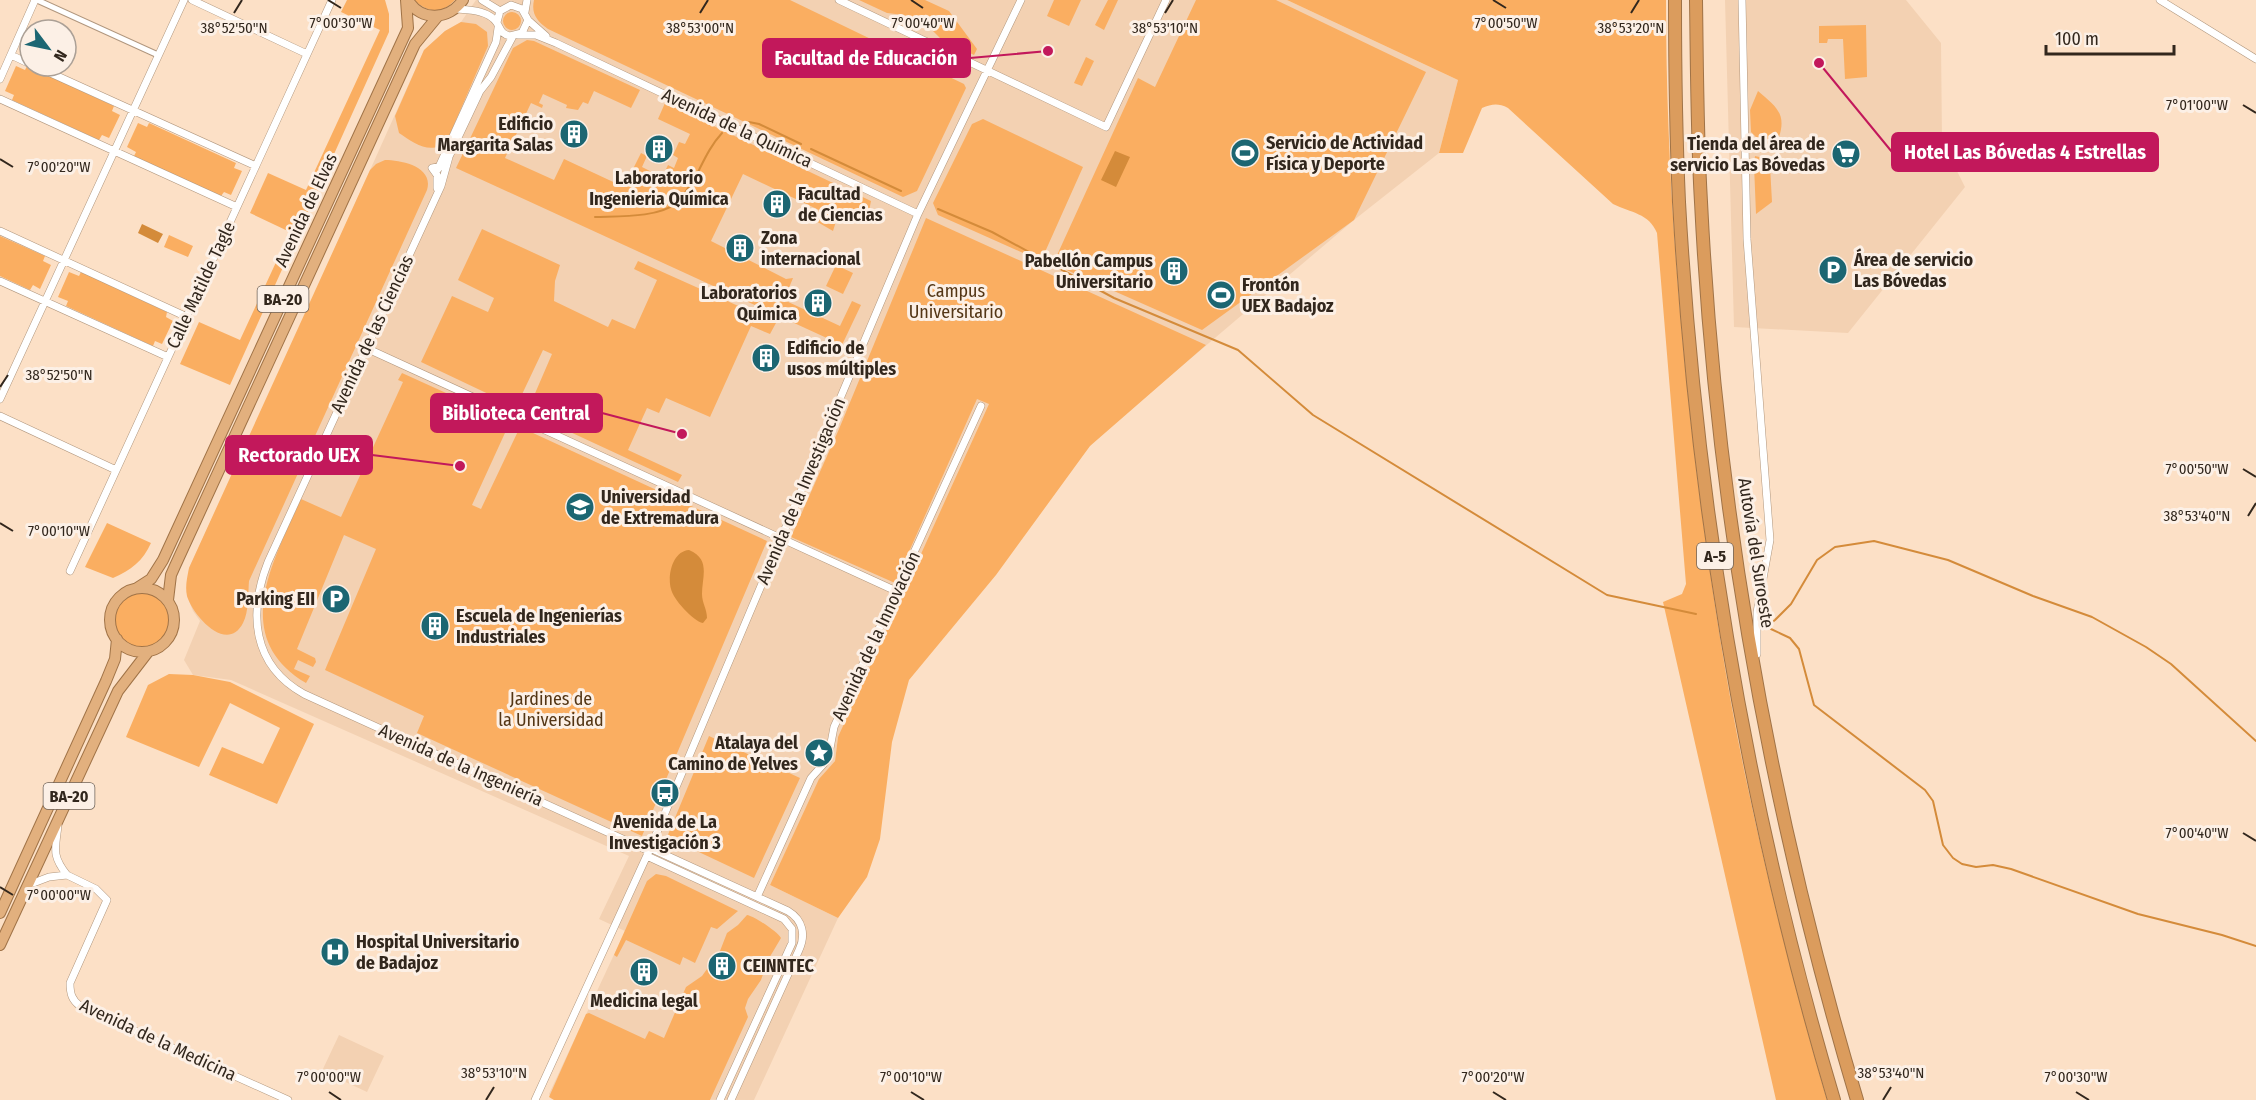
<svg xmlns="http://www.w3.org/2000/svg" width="2256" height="1100" font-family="'Fira Sans Condensed',sans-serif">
<rect width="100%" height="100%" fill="#fce0c6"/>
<!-- built -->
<path fill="#f3d1b2" d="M476,0H1287L1458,80L1439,153L1354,220L1096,439L838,737L835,761L823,775L770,885L838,918L754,1100L552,1099L549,1094L625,931L599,919L629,856L231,680L193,675L184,660L200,621L193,611L187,596L189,568L269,395L424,50L445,31L461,22Z
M1725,0H1906L1941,43L1942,141L1965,187L1848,333L1734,327Z
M339,1035L384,1056L367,1092L322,1071Z"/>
<!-- green -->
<path fill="#faae61" d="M347,0H385L389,14V32L230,385L180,364L199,322L240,340L290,232L250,213L268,173L306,190L380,30L341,12Z
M413,0H455C440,16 429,12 413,0Z
M534,0H790L964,84L966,88L917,191L903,197L548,29C537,21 531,14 534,0Z
M859,0H925L949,11L977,49L974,55L941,39L928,26L904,15L887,13Z
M1054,0H1081L1069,26L1047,16Z
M1108,0H1118L1104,30L1095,25Z
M1196,0H1276L1426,72L1354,220L1202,330L1053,264L1138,78L1155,87Z
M1287,0H1666C1666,159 1678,318 1697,475C1710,577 1725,679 1746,779C1769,887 1796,994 1827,1100H1776L1663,602L1682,594L1686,584L1657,233C1649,213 1631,213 1613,204L1508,108C1498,103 1492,104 1482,108L1463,153H1439L1458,80Z
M503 21a9 9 0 1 1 18 0a9 9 0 1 1-18 0Z
M461,22L476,24L487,32L488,46L447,141C431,156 414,143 399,133L395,116L424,50L445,31Z
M1866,25L1867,77L1845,79L1843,39H1828L1827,43H1819V26Z
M527,40L534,41L640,90L631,108L594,91L588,104L583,102L578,110L566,108L567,105L543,94L539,103L543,105L542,108L531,103L505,158L554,180L564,159L624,187L641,153L647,156L642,167L662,177L668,165L674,168L678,158L673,155L679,142L685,144L690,134L658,119L665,103L871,201L867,221L850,210L847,213L839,212L833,231L814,220L819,210L743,174L711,241L786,279L793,278L784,300L840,326L852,301L861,305L842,345L456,168L513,48Z
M1086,57L1094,61L1082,86L1074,83Z
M16,66L25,70L27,66L114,106L112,111L120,115L109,138L102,135L99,140L12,100L14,95L5,91Z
M1758,91C1775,106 1787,113 1779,137L1768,142L1758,139L1751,132L1750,110Z
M983,119L1083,167L1041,261L938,215L933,203L972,124Z
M138,123L147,127L149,123L236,163L234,168L242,171L231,195L224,192L221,196L134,156L136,152L127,147Z
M1755,156L1764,158L1770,166L1772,202L1756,214L1754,165Z
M385,160C402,160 434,167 427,190L249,581C248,593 249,612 243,623C227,654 193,616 187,596C185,587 187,578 189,568L370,170L376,164Z
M926,218L1206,345L1090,446L996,575L909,680L892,742L880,839L867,877L838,918L770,885L819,779L835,761L838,737L989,404L977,399L895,583L791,537L839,429Z
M482,229L560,265L555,281L554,301L608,327L612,319L635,329L657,280L634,269L638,261L776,323L770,334L751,326L710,417L666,398L659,413L647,408L628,450L682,475L678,482L527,412L552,354L543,350L516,407L421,362L452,296L488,312L494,298L458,280Z
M169,235L193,246L188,257L164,247Z
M0,236L45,256L43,261L51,265L40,289L33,285L30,290L0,276Z
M836,265L853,273L843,294L826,286Z
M69,272L79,276L81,272L167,312L166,317L173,321L162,344L155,341L153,346L66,306L68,301L58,297Z
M402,373L510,422L472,505L481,509L520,427L767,541L642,836L417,733L424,716L325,670L376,549L344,535L297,649L315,658L316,662L313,667L298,660L294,669L310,676L306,683C229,637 273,562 301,499L341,517L403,382L398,380Z
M107,523L151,543C143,561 131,570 113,578L85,567Z
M115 620a27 27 0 1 1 54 0a27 27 0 1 1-54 0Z
M169,674L193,675L230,682L314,724L277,804L209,775L222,747L263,764L280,728L230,703L199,767L126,737L148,685Z
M709,736L800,778L754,878L667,837Z
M656,874L666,876L738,911L717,929L711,927L695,963L683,957L680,965L626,940L617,957L614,955L647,881Z
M747,915C754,916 778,932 781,938L768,960L761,980L748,999L745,1008L748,1017L710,1100H554L549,1097L586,1014L589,1013L645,1039L649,1031L664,1038L686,987L702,976L720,951L727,933L738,925Z"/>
<!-- water -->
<path fill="#d48b3a" d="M1115,151L1130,157L1116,187L1101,180Z
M142,224L163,234L158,243L138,233Z
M689,550C711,559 702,577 702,594C702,603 707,609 707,618L703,623C693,621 673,599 671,589C667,575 673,551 689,550Z"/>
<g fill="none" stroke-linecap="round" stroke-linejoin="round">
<!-- stream -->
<path stroke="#d48b3a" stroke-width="2" d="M749,122L759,124L801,144
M811,149L901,191
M938,209L992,232L1114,298L1238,350L1313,415L1607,595L1696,614
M595,217C617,216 659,218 676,203C685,195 692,182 698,172C705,158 711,145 722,133
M1765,628L1775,620L1791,604L1817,560L1835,547L1874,541L1948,560L2033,596L2092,617L2146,647L2171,664L2256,741
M1771,629L1790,638L1799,649L1814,705L1925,790L1933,801L1943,845L1953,858L1962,864L1976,867L1993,865L2011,869L2138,914L2222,935L2256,946"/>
<!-- pedestrian casing -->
<g stroke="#b1977e" stroke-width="7">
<path id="pedestrian" d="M37,0L158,55"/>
</g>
<!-- minor casing -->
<g stroke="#b1977e" stroke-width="8">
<path id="minor" d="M192,0L307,54
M482,0L500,11
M839,0L1106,127L1166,0
M1742,0L1747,239L1770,540L1757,612V654
M2160,0L2256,59
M456,9C469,10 489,10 497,23C501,30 501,34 510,36L522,33L528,20L522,9L511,5L500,11L497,22
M525,12L527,0
M528,20L546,36
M518,35H536L556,43L918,214
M11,55L30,64
M35,66L256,166
M0,79L35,0
M0,99L237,207
M449,157L441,186L268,562C248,613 252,665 304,694L649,851
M438,169L496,42L498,28
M437,188V175L432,168L443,166L446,163L480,91L491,77L513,36
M0,231L187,317
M0,281L168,357
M366,348L896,591
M0,399L184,0
M0,416L116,470
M70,571L332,0
M650,848L788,911C803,920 806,935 799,950L731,1100
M647,856L784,919L792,929V943L720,1100
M67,875L96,889L107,900L70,983C70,994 72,1000 80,1006L288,1100
M28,885L49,877L67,875C52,856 55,850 58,826
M757,897L811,778L828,759L834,727L981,406
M535,1100L649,851L918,214L1021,0"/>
</g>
<!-- trunk casing -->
<g stroke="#a07347" stroke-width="12">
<path id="trunk" d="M408,0C421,22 449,20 463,0
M137,588L151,579L163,560L408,28L406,0
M110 620a32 32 0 1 1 64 0a32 32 0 1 1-64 0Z
M168,600L171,575L175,566L415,44L438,16
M0,913L106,681L115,659L117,639
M0,945L118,691L148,652"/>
</g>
<!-- motorway casing -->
<g stroke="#a07347" stroke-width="14">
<path id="motorway" d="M1675,0C1675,67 1676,135 1679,202C1696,506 1747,808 1834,1100
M1696,0C1697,67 1697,135 1701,202C1716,505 1770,809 1857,1100"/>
</g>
<!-- pedestrian -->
<use href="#pedestrian" stroke="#fff" stroke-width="5"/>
<!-- minor -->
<use href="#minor" stroke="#fff" stroke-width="7"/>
<!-- trunk -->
<use href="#trunk" stroke="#e2b07e" stroke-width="10"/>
<!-- motorway -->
<use href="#motorway" stroke="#db9c5d" stroke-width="12"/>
</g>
<!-- ticks -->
<path fill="none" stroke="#32271d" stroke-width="2" d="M328,0L341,8M911,0L923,8M1493,0L1506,8M234,13L242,0M700,13L708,0M1165,13L1173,0M1631,13L1639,0M2243,105L2256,113M0,159L13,167M0,387L8,375M2243,469L2256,477M2248,516L2256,503M0,523L13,531M2243,833L2256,841M0,887L13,895M329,1092L341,1100M911,1092L924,1100M1493,1092L1506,1100M2076,1092L2089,1100M486,1100L494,1087M1883,1100L1891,1087"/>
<!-- icons -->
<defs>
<g id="building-disc" transform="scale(1.5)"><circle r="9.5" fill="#1c6672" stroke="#fcf0e6"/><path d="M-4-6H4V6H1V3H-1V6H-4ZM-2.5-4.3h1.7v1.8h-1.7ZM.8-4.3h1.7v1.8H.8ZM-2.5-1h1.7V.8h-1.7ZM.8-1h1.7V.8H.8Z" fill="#fff"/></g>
<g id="stadium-disc" transform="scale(1.5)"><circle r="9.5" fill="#1c6672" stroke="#fcf0e6"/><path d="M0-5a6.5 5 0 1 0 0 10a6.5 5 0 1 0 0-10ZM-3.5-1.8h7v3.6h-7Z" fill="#fff"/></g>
<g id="supermarket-disc" transform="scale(1.5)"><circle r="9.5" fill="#1c6672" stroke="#fcf0e6"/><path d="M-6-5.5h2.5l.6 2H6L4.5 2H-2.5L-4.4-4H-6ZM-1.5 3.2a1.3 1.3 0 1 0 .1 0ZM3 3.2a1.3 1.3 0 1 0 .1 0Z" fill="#fff"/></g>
<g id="parking-disc" transform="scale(1.5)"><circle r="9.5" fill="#1c6672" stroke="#fcf0e6"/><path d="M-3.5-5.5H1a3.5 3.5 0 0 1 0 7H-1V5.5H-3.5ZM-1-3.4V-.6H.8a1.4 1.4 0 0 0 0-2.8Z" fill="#fff"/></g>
<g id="university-disc" transform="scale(1.5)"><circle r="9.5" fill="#1c6672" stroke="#fcf0e6"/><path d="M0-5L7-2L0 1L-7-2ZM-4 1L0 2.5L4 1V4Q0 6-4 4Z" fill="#fff"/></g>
<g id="sight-disc" transform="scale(1.5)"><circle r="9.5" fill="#1c6672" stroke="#fcf0e6"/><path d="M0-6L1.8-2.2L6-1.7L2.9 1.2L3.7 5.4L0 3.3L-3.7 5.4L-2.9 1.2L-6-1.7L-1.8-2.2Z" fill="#fff"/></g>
<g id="bus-disc" transform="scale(1.5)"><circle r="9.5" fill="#1c6672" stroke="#fcf0e6"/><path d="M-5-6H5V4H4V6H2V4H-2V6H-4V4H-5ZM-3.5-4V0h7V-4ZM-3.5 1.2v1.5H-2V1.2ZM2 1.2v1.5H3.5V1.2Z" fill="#fff"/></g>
<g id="hospital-disc" transform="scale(1.5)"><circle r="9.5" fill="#1c6672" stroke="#fcf0e6"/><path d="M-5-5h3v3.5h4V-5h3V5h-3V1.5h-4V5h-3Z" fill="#fff"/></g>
</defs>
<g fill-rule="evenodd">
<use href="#building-disc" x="574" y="134"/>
<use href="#building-disc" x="659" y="149"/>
<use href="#stadium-disc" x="1245" y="153"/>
<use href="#supermarket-disc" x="1846" y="154"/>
<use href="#building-disc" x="777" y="204"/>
<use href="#building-disc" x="740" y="248"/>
<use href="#parking-disc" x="1833" y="270"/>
<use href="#building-disc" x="1174" y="271"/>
<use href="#stadium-disc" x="1221" y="295"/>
<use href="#building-disc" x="818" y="303"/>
<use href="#building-disc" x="766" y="358"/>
<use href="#university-disc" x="580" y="507"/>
<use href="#parking-disc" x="336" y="599"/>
<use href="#building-disc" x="435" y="626"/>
<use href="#sight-disc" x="819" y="753"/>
<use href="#bus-disc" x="665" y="793"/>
<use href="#hospital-disc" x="335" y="952"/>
<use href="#building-disc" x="722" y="966"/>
<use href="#building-disc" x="644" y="972"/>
</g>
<g text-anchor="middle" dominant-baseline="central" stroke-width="6" stroke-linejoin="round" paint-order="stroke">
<!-- shield labels -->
<g fill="#fcf0e6" stroke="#6f6359" stroke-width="1.5">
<rect x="257.5" y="286" width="51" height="26" rx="4.5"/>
<rect x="1697" y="543" width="36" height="26" rx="4.5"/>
<rect x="43.5" y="783" width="51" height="26" rx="4.5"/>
</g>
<g font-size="16" font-weight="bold" fill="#32271d">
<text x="283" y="299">BA-20</text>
<text x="1715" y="556">A-5</text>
<text x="69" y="796">BA-20</text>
</g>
<!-- poi labels -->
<g font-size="18" font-weight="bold" fill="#32271d" stroke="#fcf0e6" text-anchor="start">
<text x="553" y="124" text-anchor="end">Edificio<tspan x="553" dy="21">Margarita Salas</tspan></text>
<text x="1266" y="143">Servicio de Actividad<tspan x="1266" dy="21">Física y Deporte</tspan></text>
<text x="1825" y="144" text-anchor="end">Tienda del área de<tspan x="1825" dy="21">servicio Las Bóvedas</tspan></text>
<text x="659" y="178" text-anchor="middle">Laboratorio<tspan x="659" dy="21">Ingenieria Química</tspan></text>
<text x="798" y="194">Facultad<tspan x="798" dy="21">de Ciencias</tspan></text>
<text x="761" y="238">Zona<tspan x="761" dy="21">internacional</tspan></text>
<text x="1854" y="260">Área de servicio<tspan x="1854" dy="21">Las Bóvedas</tspan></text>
<text x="1153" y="261" text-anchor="end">Pabellón Campus<tspan x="1153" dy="21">Universitario</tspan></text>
<text x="1242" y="285">Frontón<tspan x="1242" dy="21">UEX Badajoz</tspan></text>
<text x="797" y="293" text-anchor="end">Laboratorios<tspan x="797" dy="21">Química</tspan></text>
<text x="787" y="348">Edificio de<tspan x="787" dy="21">usos múltiples</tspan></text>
<text x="601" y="497">Universidad<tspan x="601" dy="21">de Extremadura</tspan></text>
<text x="315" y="599" text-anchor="end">Parking EII</text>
<text x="456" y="616">Escuela de Ingenierías<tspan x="456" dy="21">Industriales</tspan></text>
<text x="798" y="743" text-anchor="end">Atalaya del<tspan x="798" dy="21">Camino de Yelves</tspan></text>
<text x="665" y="822" text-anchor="middle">Avenida de La<tspan x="665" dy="21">Investigación 3</tspan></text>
<text x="356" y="942">Hospital Universitario<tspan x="356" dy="21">de Badajoz</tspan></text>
<text x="743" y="966">CEINNTEC</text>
<text x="644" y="1001" text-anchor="middle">Medicina legal</text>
</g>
<!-- street labels -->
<g font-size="18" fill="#32271d" stroke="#fcf0e6">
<text transform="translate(737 128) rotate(25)">Avenida de la Química</text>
<text transform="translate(306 210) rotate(-65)">Avenida de Elvas</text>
<text transform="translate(201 285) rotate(-65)">Calle Matilde Tagle</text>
<text transform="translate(372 334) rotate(-65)">Avenida de las Ciencias</text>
<text transform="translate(801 491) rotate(-67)">Avenida de la Investigación</text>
<text transform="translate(1756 553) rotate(81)">Autovía del Suroeste</text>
<text transform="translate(876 636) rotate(-65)">Avenida de la Innovación</text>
<text transform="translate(461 765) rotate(24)">Avenida de la Ingeniería</text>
<text transform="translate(158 1040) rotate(25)">Avenida de la Medicina</text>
</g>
<!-- park labels -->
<g font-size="18" fill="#543615" stroke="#fcf0e6">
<text x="956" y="291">Campus<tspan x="956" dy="21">Universitario</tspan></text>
<text x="551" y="699">Jardines de<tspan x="551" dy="21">la Universidad</tspan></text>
</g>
</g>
<g font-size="15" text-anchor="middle" fill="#32271d" stroke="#fcf0e6" stroke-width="6" stroke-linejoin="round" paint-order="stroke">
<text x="341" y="28">7°00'30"W</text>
<text x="923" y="28">7°00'40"W</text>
<text x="1506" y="28">7°00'50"W</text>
<text x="234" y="33">38°52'50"N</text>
<text x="700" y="33">38°53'00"N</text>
<text x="1165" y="33">38°53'10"N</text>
<text x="1631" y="33">38°53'20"N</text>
<text x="2197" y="110">7°01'00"W</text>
<text x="59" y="172">7°00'20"W</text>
<text x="59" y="380">38°52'50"N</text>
<text x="2197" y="474">7°00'50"W</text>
<text x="2197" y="521">38°53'40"N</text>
<text x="59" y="536">7°00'10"W</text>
<text x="2197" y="838">7°00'40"W</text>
<text x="59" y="900">7°00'00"W</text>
<text x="494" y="1078">38°53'10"N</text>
<text x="1891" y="1078">38°53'40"N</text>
<text x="329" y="1082">7°00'00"W</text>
<text x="911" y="1082">7°00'10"W</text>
<text x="1493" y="1082">7°00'20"W</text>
<text x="2076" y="1082">7°00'30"W</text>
</g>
<!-- callouts -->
<path fill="none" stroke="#c2185b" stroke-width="2" d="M1048 51L970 58M1819 63L1892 152M682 434L602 413M460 466L372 455"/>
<g fill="#c2185b" stroke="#fcf0e6" stroke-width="2">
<circle cx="1048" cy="51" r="6"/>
<circle cx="1819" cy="63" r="6"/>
<circle cx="682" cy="434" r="6"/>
<circle cx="460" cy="466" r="6"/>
</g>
<g fill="#c2185b" stroke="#c2185b" stroke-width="2">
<rect x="763" y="39" width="207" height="38" rx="6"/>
<rect x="1892" y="133" width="266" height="38" rx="6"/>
<rect x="431" y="394" width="171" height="38" rx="6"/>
<rect x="226" y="436" width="146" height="38" rx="6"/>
</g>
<g font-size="20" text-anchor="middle" font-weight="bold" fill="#fff">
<text x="866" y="65">Facultad de Educación</text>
<text x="2025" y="159">Hotel Las Bóvedas 4 Estrellas</text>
<text x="516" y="420">Biblioteca Central</text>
<text x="299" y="462">Rectorado UEX</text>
</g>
<!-- north arrow -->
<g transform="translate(48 48) rotate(122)"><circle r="28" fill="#fcf0e6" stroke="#aba096" stroke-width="1.5"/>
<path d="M0-4.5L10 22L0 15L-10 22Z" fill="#1c6672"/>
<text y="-9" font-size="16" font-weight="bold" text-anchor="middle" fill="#32271d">N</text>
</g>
<!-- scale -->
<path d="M2046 45v9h128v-9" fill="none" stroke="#32271d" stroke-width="3"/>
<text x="2055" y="45" font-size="18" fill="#32271d" stroke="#fcf0e6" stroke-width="4.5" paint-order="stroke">100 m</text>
</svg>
